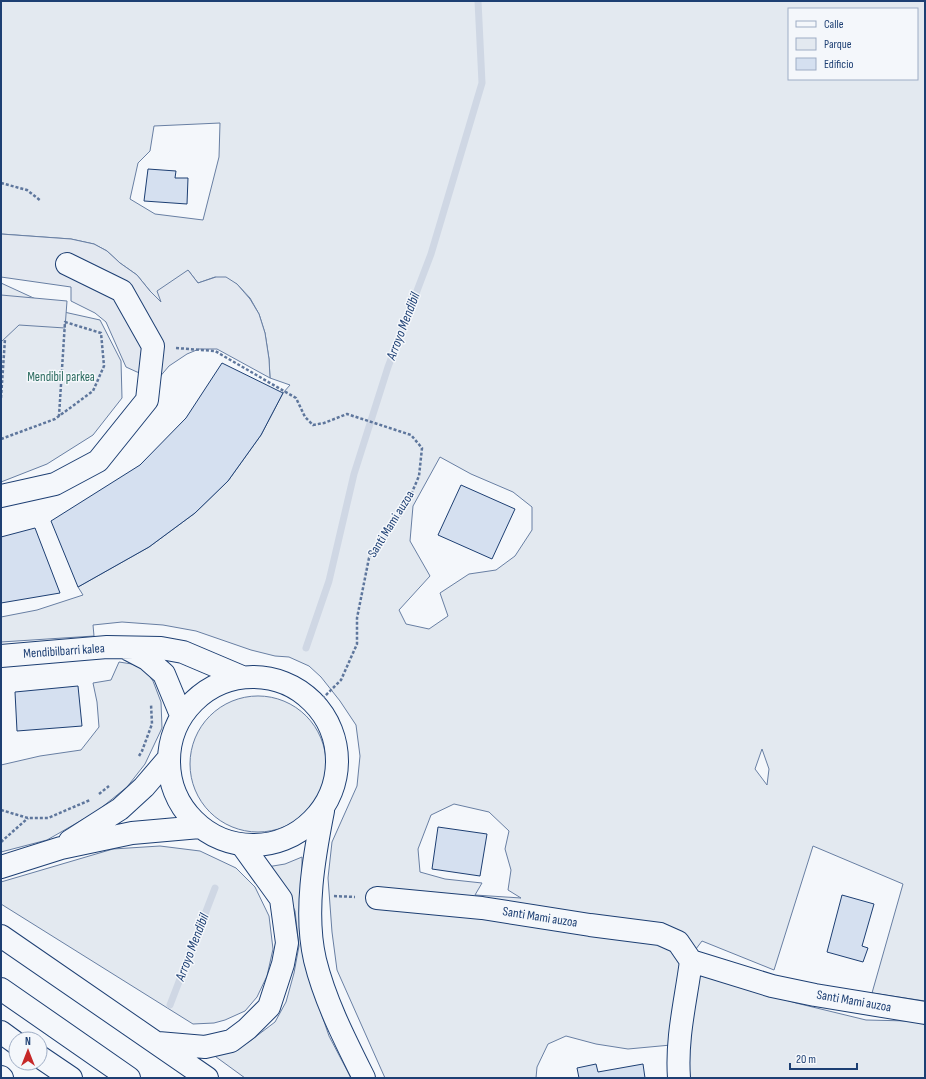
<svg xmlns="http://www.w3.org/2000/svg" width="926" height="1079" font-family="'Sofia Sans Condensed',sans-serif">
<rect width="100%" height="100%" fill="#f4f7fb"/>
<!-- green -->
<path fill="#e3e9f0" stroke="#687fa3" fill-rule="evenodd" d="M1,1H925V1001L872,993L903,884L813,846L774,970L702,941L683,966L671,1045L628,1049L596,1044L566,1036L548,1044L537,1067L536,1078H385L337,970L332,932L328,878L332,842L357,786L360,756L356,725L340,701L321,677L309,666L289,657L275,656L251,650L196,631L163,625L122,622L93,625L94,636L1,642V617L37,610L83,595L78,587L149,547L195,513L228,481L261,435L283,393L290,385L270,378L269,359L265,333L259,314L250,298L237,284L215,277L198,283L188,270L162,303L150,291L137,275L120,263L107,251L94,244L71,239L1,234ZM789,9H917V79H789ZM220,123L219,157L203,220L155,214L130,199L138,163L150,151L154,126ZM440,457L471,474L513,492L532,507V530L515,556L496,570L469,574L440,593L448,616L429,629L406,624L399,610L430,576L410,541L413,506ZM762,749L769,769L767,785L755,769ZM454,804L489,812L509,831L505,849L511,870L508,890L521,898L475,895L482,883L445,879L420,872L418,849L431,815Z
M1,283L64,312L100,320L121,361L122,398L93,435L47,464L1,482Z
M119,662L132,664L145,670L153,681L161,702L162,728L145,764L127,787L96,812L47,840L1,852V765L40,756L81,750L99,727L97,702L93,683L111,680Z
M190 764a68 68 0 1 1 136 0a68 68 0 1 1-136 0Z
M160,846L200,851L236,868L255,887L269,916L273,949L267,976L257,997L245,1011L225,1020L214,1023L193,1024L1,904V882L113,849Z
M302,857V905L307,972L329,1036L351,1078H245L212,1054L236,1050L250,1041L275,1022L286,1002L294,973L299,946L295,911L286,891L267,867L285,864Z
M700,974L796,1003L866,1020L909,1021L925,1024V1078H688V1042Z"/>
<!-- parking -->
<path fill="#e3e8f0" stroke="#687fa3" d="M1,234L71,239L94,244L107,251L120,263L137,275L150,291L161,302L157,291L188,270L198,283L216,277H226L237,284L250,299L259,314L265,333L269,359L270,378L217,349H199L187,354L169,366L158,379L137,372L126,367L106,322L95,313L71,301V287L1,277Z
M1,295L67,301L65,328L19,325L1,342Z"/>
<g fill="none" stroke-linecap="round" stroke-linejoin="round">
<!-- stream -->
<path stroke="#cfd7e4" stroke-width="7" d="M306,648L329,581L354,474L388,367L431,254L482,83L478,1
M170,1005L215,888"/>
</g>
<!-- building -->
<path fill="#d5e0f0" stroke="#1d3f73" d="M148,169L176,171L175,178H188L187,204L144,201Z
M222,363L283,393L261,435L228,481L195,513L149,547L78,587L51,521L140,465L186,418Z
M461,485L515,509L492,559L438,535Z
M35,528L60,593L1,603V537Z
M78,686L82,726L17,731L15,692Z
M438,827L487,834L480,876L432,869Z
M842,895L874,904L862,946L868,948L863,962L827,952Z
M596,1064L598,1072L643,1064L645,1078H579L577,1068Z"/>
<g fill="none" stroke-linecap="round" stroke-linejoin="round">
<!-- minor casing -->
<g stroke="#1d3f73" stroke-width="24">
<path id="minor" d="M1,496L55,484L98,461L147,400L153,346L122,291L67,264
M126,648L147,659L164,674L181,715
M1,656L107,647L161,648L183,652L242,677
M169 761a84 84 0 1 1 168 0a84 84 0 1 1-168 0Z
M70,841L120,809L144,787L168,759
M1,867L61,848L132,833L200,827
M377,898L482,908L590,925L660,934L678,942L691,961
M679,1078C676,1038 686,1000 691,961L772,986L815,995L925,1013"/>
</g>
<!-- major casing -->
<g stroke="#1d3f73" stroke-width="24">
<path id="major" d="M323,811C314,857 304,913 315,960C325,1001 345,1040 364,1078
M1,936L207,1078
M158,1043L205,1047L231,1041L247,1029L269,1007L283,964L287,943L281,899L242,845
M1,1077L2,1078"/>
</g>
<!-- highway casing -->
<g stroke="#1d3f73" stroke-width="24">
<path id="highway" d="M1,989L129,1078
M1,1032L16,1043
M40,1057L71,1078"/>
</g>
<!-- path -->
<path stroke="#5e769c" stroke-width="2.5" stroke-dasharray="3 2" stroke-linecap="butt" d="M1,183L27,190L41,201
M176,348L215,351L296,398L305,417L313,425L324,423L347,414L411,435L422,448L419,476L407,504L383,541L369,558L357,618V644L341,680L317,704
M1,398L5,339
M1,439L55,419L93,391L104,366L101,333L65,322L59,416
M139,756L142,751L152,724L151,704
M99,794L109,786
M1,810L28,818H48L90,800
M1,842L28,818
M334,896L355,897"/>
<!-- minor -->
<use href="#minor" stroke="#f4f7fb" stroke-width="22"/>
<!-- major -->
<use href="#major" stroke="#f4f7fb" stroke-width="22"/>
<!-- highway -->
<use href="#highway" stroke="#f4f7fb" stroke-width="22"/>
</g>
<g text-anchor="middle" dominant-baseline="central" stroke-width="3" stroke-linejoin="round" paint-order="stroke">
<!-- park labels -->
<g font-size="13" fill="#2c6c60" stroke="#f4f7fb">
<text x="61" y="377">Mendibil parkea</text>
</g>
<!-- street labels -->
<g font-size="13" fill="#1d3f73" stroke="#f4f7fb">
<text transform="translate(391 524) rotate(-58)">Santi Mami auzoa</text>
<text transform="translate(64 651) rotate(-4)">Mendibilbarri kalea</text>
<text transform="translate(540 917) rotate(9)">Santi Mami auzoa</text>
<text transform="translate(854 1001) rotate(10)">Santi Mami auzoa</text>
</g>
<!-- water labels -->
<g font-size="14" font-style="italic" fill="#1d3f73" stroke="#f4f7fb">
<text transform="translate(403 326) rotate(-69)">Arroyo Mendibil</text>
<text transform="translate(192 947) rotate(-69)">Arroyo Mendibil</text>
</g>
</g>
<!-- border -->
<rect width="926" height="1079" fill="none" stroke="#1d3f73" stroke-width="4"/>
<!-- legend -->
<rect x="788" y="8" width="130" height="72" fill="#f4f7fb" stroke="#9eadc5"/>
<rect x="796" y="21" width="20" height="6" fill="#f4f7fb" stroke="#9eadc5"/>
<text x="824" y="28" font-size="12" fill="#1d3f73">Calle</text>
<rect x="796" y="38" width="20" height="12" fill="#e3e9f0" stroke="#9eadc5"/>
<text x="824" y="48" font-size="12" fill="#1d3f73">Parque</text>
<rect x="796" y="58" width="20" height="12" fill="#d5e0f0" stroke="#9eadc5"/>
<text x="824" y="68" font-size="12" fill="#1d3f73">Edificio</text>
<!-- north arrow -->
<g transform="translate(28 1051)"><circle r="19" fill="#f4f7fb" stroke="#9eadc5"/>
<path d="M0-3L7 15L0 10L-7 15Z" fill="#c62828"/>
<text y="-6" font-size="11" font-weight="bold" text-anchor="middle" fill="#1d3f73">N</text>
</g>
<!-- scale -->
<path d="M790 1063v6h67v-6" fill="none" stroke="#1d3f73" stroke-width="2"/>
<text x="796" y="1063" font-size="12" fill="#1d3f73" stroke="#f4f7fb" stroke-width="3" paint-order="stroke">20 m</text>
</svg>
